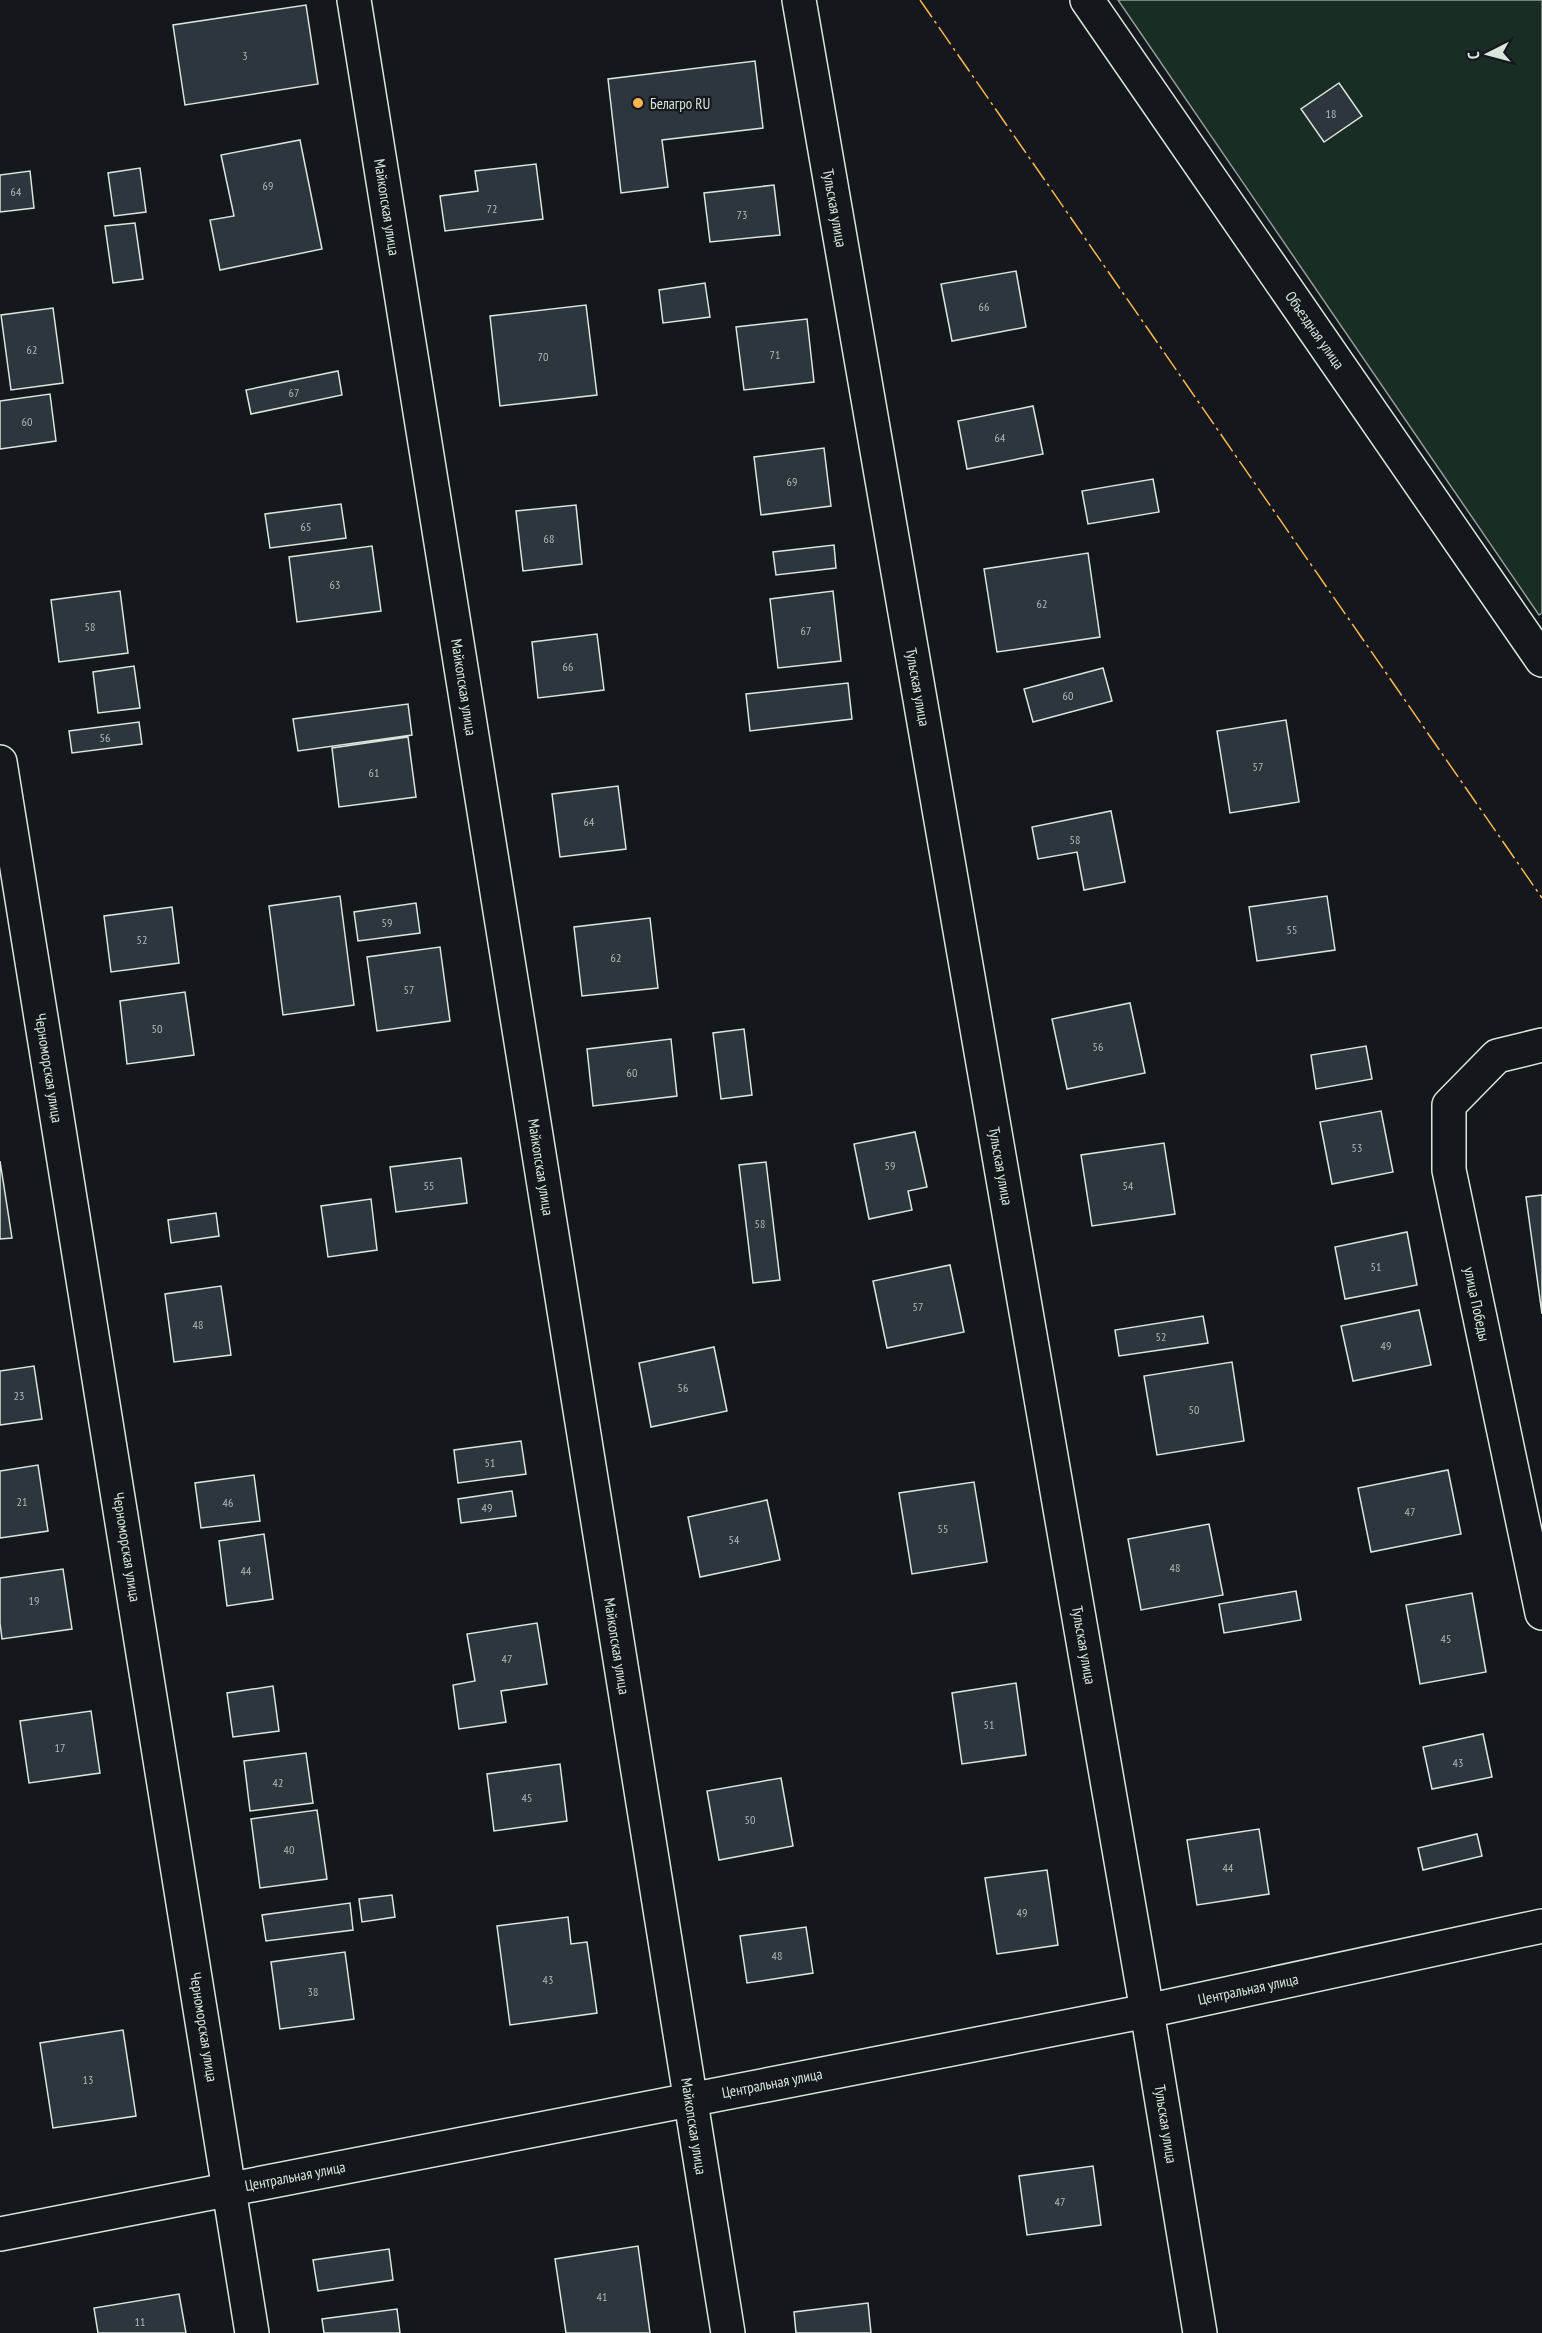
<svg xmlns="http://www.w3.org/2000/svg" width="1542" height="2333" font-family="'PT Sans Narrow',sans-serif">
<rect width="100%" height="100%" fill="#14181c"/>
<!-- green -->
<path fill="#1a2d24" stroke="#939e99" stroke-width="1.5" d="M1118,0H1542V613L1539,615Z"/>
<!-- building -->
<path fill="#2c363c" stroke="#d8e6dc" stroke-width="1.5" d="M306,5L318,84L185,105L173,25Z
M755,61L763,128L662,140L668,187L621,193L608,79Z
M1339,83L1362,116L1324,142L1301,109Z
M300,140L322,249L220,270L210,220L234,216L221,155Z
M536,164L543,219L445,231L440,196L478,191L475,171Z
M140,168L146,212L114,216L108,173Z
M30,171L34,208L0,212V175Z
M774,185L780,235L710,242L704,193Z
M135,223L143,279L113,283L105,226Z
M1016,271L1026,327L952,341L941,284Z
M705,283L710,317L663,323L659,290Z
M586,305L597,395L500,406L490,316Z
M53,308L63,383L11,390L1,315Z
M807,319L814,382L744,390L736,327Z
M338,371L342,395L251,414L246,390Z
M50,394L56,441L0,449V401Z
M1033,406L1043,454L967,469L958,421Z
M824,448L831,506L761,515L754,457Z
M1153,479L1159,512L1088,524L1082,491Z
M341,504L346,538L270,548L265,514Z
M576,505L582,564L523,571L516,511Z
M834,545L836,568L776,575L773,552Z
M372,546L381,611L297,622L289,557Z
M1088,553L1100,637L997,652L984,569Z
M120,591L128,653L59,662L51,600Z
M833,591L841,661L778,668L770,599Z
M597,634L604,690L538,698L532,642Z
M134,666L140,708L98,713L93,672Z
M1103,668L1112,701L1033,722L1024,689Z
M848,683L852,719L750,731L746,694Z
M408,704L412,735L298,751L293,719Z
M1286,720L1299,802L1230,813L1217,731Z
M139,722L142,744L72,753L69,731Z
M408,737L416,797L339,807L332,748Z
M618,786L626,849L560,857L552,794Z
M1111,811L1125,882L1084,890L1077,852L1038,859L1032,827Z
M340,896L354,1005L283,1015L269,906Z
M1327,896L1335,950L1257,961L1249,907Z
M416,903L420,933L358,941L354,912Z
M172,907L179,963L111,972L104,916Z
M650,918L658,988L582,996L574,927Z
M440,947L450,1021L377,1031L367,957Z
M185,992L194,1055L127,1064L120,1001Z
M1130,1003L1145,1073L1067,1089L1052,1019Z
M744,1029L752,1095L721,1099L713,1033Z
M671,1039L677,1096L593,1106L587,1049Z
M1366,1046L1372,1079L1316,1089L1311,1055Z
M1381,1111L1393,1172L1332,1184L1320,1122Z
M915,1132L927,1187L908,1191L912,1210L869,1219L854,1144Z
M1164,1143L1175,1214L1092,1226L1081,1155Z
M461,1158L467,1203L396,1212L390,1167Z
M0,1161L12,1238L0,1239Z
M766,1162L780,1280L753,1283L739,1165Z
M1542,1195V1314L1526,1197Z
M371,1199L377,1250L328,1257L321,1206Z
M216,1213L219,1236L171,1243L168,1220Z
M1407,1232L1417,1285L1345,1299L1335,1247Z
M950,1265L964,1332L887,1348L873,1281Z
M221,1286L231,1355L174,1362L165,1294Z
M1419,1310L1431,1365L1353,1381L1341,1326Z
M1203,1316L1208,1343L1119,1356L1115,1330Z
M714,1347L727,1411L651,1427L639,1363Z
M1232,1362L1244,1441L1157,1455L1144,1376Z
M34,1366L42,1419L0,1425V1371Z
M521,1441L526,1474L458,1483L454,1450Z
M38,1465L48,1531L0,1538V1471Z
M1448,1470L1461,1534L1371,1552L1358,1488Z
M254,1475L260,1521L201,1528L195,1483Z
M974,1482L987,1562L912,1574L899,1493Z
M512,1491L516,1516L461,1523L458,1499Z
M767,1500L780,1560L700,1577L688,1517Z
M1209,1524L1223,1595L1141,1610L1128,1539Z
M264,1534L273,1599L227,1606L219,1541Z
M63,1569L72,1629L2,1639L0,1623V1578Z
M1296,1591L1301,1620L1224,1633L1219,1604Z
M1472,1593L1486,1672L1420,1684L1406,1605Z
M537,1623L547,1684L501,1691L506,1722L459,1729L453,1685L475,1681L467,1634Z
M1016,1683L1026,1755L962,1764L952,1693Z
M273,1686L279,1731L233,1737L227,1693Z
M91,1711L100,1773L29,1783L20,1721Z
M1483,1734L1492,1777L1432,1789L1423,1747Z
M306,1753L313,1803L250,1811L244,1761Z
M560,1764L567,1821L494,1831L487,1774Z
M781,1778L793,1846L719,1860L707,1791Z
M317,1810L327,1879L260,1888L251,1819Z
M1259,1829L1269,1894L1197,1905L1187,1840Z
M1477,1834L1482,1856L1423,1870L1418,1848Z
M1047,1870L1058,1945L997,1954L985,1878Z
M392,1895L395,1917L362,1922L359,1899Z
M350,1903L353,1930L266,1941L262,1915Z
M568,1917L571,1944L587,1942L597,2013L510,2025L497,1926Z
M806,1927L813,1973L747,1983L740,1936Z
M345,1952L354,2019L280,2029L271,1962Z
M123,2030L136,2116L53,2128L40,2043Z
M1093,2166L1101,2225L1027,2235L1019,2176Z
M638,2246L650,2333H566L555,2259Z
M389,2249L393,2280L318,2291L313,2260Z
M179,2294L186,2333H98L94,2308Z
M868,2303L871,2333H796L794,2312Z
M397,2309L400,2333H324L322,2319Z"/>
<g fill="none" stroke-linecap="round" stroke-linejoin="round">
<!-- street casing -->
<g stroke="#d8e6dc" stroke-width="36">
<path id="street" d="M354,0L728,2333
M799,0L1147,2011L1200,2333
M0,762L252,2333
M1542,1045L1497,1056L1449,1105V1170L1542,1613
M0,2234L1147,2011L1542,1926"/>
</g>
<!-- secondary casing -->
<g stroke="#d8e6dc" stroke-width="36">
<path id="secondary" d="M1087,0L1542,660"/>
</g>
<!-- street -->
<use href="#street" stroke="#14181c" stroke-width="33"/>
<!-- secondary -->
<use href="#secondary" stroke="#14181c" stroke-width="33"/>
<!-- power -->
<path stroke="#ffb74d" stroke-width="1.5" stroke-dasharray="21 4.5 3 4.5" stroke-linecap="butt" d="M920,0L1542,898"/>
</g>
<!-- markers -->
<circle fill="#ffb74d" stroke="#14181c" stroke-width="2" cx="638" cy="103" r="6"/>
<g text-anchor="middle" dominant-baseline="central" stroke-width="4.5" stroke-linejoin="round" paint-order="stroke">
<!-- number labels -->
<g font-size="12" fill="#adbab4">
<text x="245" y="55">3</text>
<text x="1331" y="113">18</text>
<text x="268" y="185">69</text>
<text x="16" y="191">64</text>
<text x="492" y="208">72</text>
<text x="742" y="214">73</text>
<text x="984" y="306">66</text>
<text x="32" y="349">62</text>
<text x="775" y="354">71</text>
<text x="543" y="356">70</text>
<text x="294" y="392">67</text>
<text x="27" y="421">60</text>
<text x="1000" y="437">64</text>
<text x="792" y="481">69</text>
<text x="306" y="526">65</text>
<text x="549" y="538">68</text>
<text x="335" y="584">63</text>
<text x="1042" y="603">62</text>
<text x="90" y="626">58</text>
<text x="806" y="630">67</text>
<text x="568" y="666">66</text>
<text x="1068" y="695">60</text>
<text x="105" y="737">56</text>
<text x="1258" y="766">57</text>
<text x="374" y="772">61</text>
<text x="589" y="821">64</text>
<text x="1075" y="839">58</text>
<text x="387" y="922">59</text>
<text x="1292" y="929">55</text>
<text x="142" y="939">52</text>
<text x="616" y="957">62</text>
<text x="409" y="989">57</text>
<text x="157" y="1028">50</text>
<text x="1098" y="1046">56</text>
<text x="632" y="1072">60</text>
<text x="1357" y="1147">53</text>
<text x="890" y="1165">59</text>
<text x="429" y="1185">55</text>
<text x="1128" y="1185">54</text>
<text x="760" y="1223">58</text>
<text x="1376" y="1266">51</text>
<text x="918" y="1306">57</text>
<text x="198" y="1324">48</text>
<text x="1161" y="1336">52</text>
<text x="1386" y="1345">49</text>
<text x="683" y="1387">56</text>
<text x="19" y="1395">23</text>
<text x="1194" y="1409">50</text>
<text x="490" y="1462">51</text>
<text x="22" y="1501">21</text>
<text x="228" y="1502">46</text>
<text x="487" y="1507">49</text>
<text x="1410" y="1511">47</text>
<text x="943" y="1528">55</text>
<text x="734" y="1539">54</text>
<text x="1175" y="1567">48</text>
<text x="246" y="1570">44</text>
<text x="34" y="1600">19</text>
<text x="1446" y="1638">45</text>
<text x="507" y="1658">47</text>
<text x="989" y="1724">51</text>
<text x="60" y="1747">17</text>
<text x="1458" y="1762">43</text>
<text x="278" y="1782">42</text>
<text x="527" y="1797">45</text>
<text x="750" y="1819">50</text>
<text x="289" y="1849">40</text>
<text x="1228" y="1867">44</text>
<text x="1022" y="1912">49</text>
<text x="777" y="1955">48</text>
<text x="548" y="1979">43</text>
<text x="313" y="1991">38</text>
<text x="88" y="2079">13</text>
<text x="1060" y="2201">47</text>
<text x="602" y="2296">41</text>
<text x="140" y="2321">11</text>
</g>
<!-- poi labels -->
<g font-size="15" fill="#d8e6dc" stroke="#14181c" text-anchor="start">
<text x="650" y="103">Белагро RU</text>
</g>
<!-- street labels -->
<g font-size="15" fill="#d8e6dc" stroke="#14181c">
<text transform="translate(387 207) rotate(81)">Майкопская улица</text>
<text transform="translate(835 208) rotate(80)">Тульская улица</text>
<text transform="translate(1315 330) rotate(55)">Объездная улица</text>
<text transform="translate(464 687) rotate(81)">Майкопская улица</text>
<text transform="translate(918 687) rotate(80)">Тульская улица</text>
<text transform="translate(49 1068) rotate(81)">Черноморская улица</text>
<text transform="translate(1001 1166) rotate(80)">Тульская улица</text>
<text transform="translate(541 1167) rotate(81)">Майкопская улица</text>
<text transform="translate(1477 1304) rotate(78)">улица Победы</text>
<text transform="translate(127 1547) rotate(81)">Черноморская улица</text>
<text transform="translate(1084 1645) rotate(80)">Тульская улица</text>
<text transform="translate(617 1646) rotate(81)">Майкопская улица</text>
<text transform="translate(1248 1989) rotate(-12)">Центральная улица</text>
<text transform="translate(204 2027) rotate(81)">Черноморская улица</text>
<text transform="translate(772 2083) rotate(-11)">Центральная улица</text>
<text transform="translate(1166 2124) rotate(81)">Тульская улица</text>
<text transform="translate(694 2126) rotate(81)">Майкопская улица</text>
<text transform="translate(295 2176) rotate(-11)">Центральная улица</text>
</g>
</g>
<!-- north arrow -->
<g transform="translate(1488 54) rotate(264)" stroke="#14181c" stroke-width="4.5" paint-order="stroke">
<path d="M0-4.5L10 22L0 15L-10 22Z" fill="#d8e6dc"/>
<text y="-9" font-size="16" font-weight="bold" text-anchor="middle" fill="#d8e6dc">С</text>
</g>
</svg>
